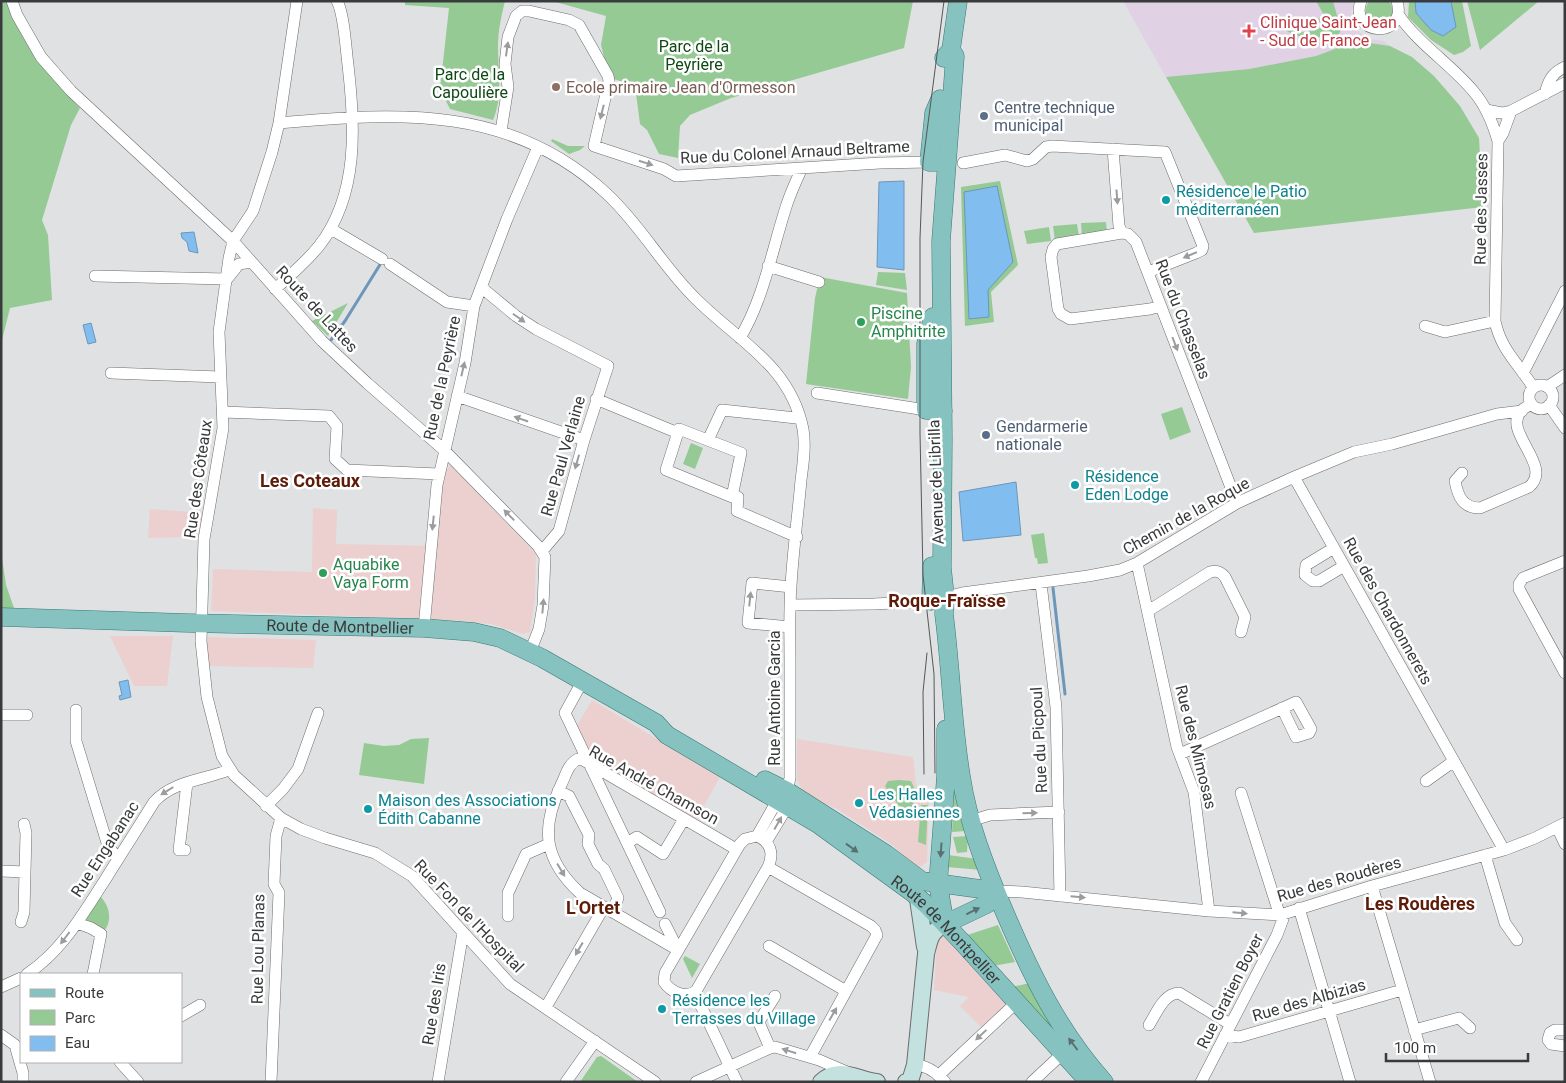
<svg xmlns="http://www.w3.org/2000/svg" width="1566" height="1083" font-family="Roboto,sans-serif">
<rect width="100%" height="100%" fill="#e0e1e3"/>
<!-- commercial -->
<path fill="#ebd0cf" d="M451,465L536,554L535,597L530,632L523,634L491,624L451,620L211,611L213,569L312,572L313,508L337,510L336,544L436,546L438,516L445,472Z
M150,509L203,513L198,537L148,538Z
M110,636H173L167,686H134Z
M205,637L316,640L313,668L208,666Z
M592,700L720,777L696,820L593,762L577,726Z
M797,739L913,757L916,785L924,797L929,800L927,862L918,868L891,844L837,809L814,799L802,791L797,779Z
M945,934L1009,1003L982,1028L960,1006L969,997L934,990L937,936Z"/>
<!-- medical -->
<path fill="#e0d1e4" d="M1123,1H1354L1349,23L1368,39L1384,41L1390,46L1356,41L1316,56L1249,69L1166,77Z"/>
<!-- green -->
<path fill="#95ca95" d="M1,1H6C25,45 47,74 80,108L71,125L42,220L48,235L52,300L10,308L1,344Z
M405,1H505C501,17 498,32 498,47C498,72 503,97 493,120L450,109L440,89L449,8L405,5Z
M552,1H913L904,48L731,98L690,115L680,126L678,158L659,154L647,130L640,124L635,86L614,79L606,65L601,45L606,16Z
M1316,1H1333L1341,30L1339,34C1321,38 1296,41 1282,27C1294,34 1309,34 1322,27L1318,19L1324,15Z
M1369,1H1389C1408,29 1351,30 1369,1Z
M1409,1H1462L1471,46L1463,52L1454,55L1431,40L1408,17Z
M1467,1H1539L1480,50Z
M1356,41L1390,46L1412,57L1434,76L1460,106L1479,138L1483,207L1254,233L1166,77L1249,69L1316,56Z
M552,139L568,146H585L580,150L569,154L551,141Z
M1000,181L1018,265L991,292L994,322L965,326L961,187Z
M1106,222L1107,234L1082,237L1081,223Z
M1077,224L1079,237L1055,241L1053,226Z
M1049,227L1051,241L1027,244L1024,231Z
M878,272L905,273L907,290L876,285Z
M820,277L907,293L911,367L908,399L806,384L815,298Z
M348,303L328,336L312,321Z
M1182,407L1191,432L1170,440L1161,414Z
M691,443L703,448L695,469L683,464Z
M1044,533L1048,563L1038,564L1037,558H1035L1031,535Z
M1,551L6,585L14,608H1Z
M429,738L424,784L359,775L364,743L384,746L399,745L411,739Z
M899,780L911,781L917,794L912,809L907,812L899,806L885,786L888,781Z
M956,791L966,831L952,832L954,792Z
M921,805H928L926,845L918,842Z
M968,836L967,852L957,853L953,837Z
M948,855L978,859L981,870L947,867Z
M100,896C111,907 113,924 101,934L81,924Z
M998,925L1015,962L993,966L964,936Z
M685,956L700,964L692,978L683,959Z
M1030,983L1054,1029L1052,1031L1011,987Z
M601,1056L638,1082H580L597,1057Z"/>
<!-- water -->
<path fill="#82bdf0" stroke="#6c96ba" d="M1415,1H1451L1456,27L1443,36L1431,30L1416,13Z
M904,181V270L877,267L879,182Z
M997,186L1013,262L988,290L989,317L969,319L964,192Z
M194,232L198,253L189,251L187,242L182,238L181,233Z
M91,323L96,342L88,344L83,325Z
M1016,482L1021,535L963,541L959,492Z
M128,680L131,697L120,700L119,696L122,695L119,682Z"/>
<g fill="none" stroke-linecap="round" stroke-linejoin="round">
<!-- stream -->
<path stroke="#6c96ba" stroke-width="3" d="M331,340L345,321L381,263
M1053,588L1065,694"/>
<!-- street casing -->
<g stroke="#6b6d6e" stroke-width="12">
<path id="street" d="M12,1L17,15L41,57L71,91L233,241L322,341L367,383L444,450L538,546L545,557L543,605L539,629L530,652
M297,1L279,123L272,152L253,211L233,241L229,258L219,332L223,428L204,539L201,641L207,697L222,756L234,775L281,818L301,829L325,838L375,853L412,876L510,984L655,1082
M1361,1C1348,36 1408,40 1397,1
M1398,14C1419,45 1451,64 1474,92C1486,106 1493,124 1498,141L1495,321C1501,350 1518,363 1533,387
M1545,94C1548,81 1552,73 1565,67
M1486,110L1502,113L1511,111L1565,83
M279,123C400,112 513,105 608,195C642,227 663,267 696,299C739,342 790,365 803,429C806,446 803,464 801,480C798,515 793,550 791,586C789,611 790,636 790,662C790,701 790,739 790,778L787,791
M501,131L508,87L505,64L508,37L516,16L522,11H529L569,20L579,25L608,76L609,81L594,146L664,169L676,176L880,163L929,162
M1498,141L1503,133L1511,111
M1113,149L1119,226L1122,233L1128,234L1136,242L1237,503
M963,163L1005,155L1027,161L1033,159L1046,147L1052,146L1165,152L1203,246L1202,250L1196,253L1148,272
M331,229L382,259
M1122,233L1057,244L1053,249L1051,257L1058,309L1061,314L1070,319L1150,309L1161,306
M390,264L447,302L474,306
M768,266L819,282
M95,276L227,279L239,264L251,262
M481,287L516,316L536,329L608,366L584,440L559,531L542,551
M275,289C291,275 306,262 319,246C359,195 355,125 348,65C346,50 344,13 337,1
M1425,326L1445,332L1495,321
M740,338C764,298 772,250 786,207C790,194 796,181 802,168
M111,373L220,377
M1523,373L1565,291
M1529 397a12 12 0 1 1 24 0a12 12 0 1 1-24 0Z
M1547,387L1565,375
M817,393L926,410
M457,396L584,440
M596,399L678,433
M1549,405L1565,428
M223,412L329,416L337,426L335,459L347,470L439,474
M679,429L741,453L732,497L666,470Z
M708,440L722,410L796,418
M1462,473L1455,481C1458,497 1463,508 1480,508L1529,487C1554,466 1502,432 1521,411C1524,408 1528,406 1531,404
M1294,477L1504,850
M733,495L738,497L737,511L797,537
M1334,548L1306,565L1305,575L1313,581H1319L1344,566
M1565,561L1523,578L1519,584V589L1565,673
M1137,563L1177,747L1194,792L1209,911
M1041,584L1056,707L1060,896
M790,605L874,604L931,601L962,593L1088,576L1120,570L1137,563L1237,503L1294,477L1354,452L1392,444L1497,414L1522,411
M1148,611L1210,572C1217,570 1221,572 1225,577L1245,617L1241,632
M790,627L748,623L752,583L791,587
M424,628L437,485L465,363L474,306L507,219L538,147
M582,682L565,713L660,912
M76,710V741L108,846L118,859
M1,715H27
M1180,754L1296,702L1311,729L1309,733L1296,737L1282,708
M1426,781L1454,761
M558,791L569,796L589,835L588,844L598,864L604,869L618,898L612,912
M266,806L283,789L298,769L318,713
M24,824L26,833L25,872
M973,825L977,819L990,815L1059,812
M1557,827L1565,844
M757,836C771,842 774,854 768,867L696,991C685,999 671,992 664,982L665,973L740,844L745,839Z
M757,836L773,808L782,803L783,814L766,842
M627,843L637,837L663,854L684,819
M185,850H179L187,783
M1485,855L1505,923L1517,940
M768,867L871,926L875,930L877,935L810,1057
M1,871L25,872L24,912L21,922
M1372,886L1430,1082
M995,891L1022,892L1209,911L1280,915L1372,886L1504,850L1535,838L1565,823
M1299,908L1350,1082
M508,916V893L526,854L549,844
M77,923L91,928L101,934L93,974
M665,924L678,950
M769,946L846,991
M678,950L580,893C543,859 541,828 561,785C566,775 568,764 578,759L583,760L736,849
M27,974C62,951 82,915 105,880C121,854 138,828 154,802C173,781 204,780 229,770
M1,987L21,978
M693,993L702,1008L737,1082
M546,1007L604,907
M181,1016L200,1005
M1149,1025C1156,1014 1164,993 1179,993L1230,1024
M1414,1030L1459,1018L1470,1028
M1565,1030H1555L1550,1033L1548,1040L1551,1044L1565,1046
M1,1035L15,1045L23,1073V1082
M1225,1035L1239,1037L1402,990
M770,1048L760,1025V1020L775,996
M120,1062L138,1082
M915,1065C927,1065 936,1072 945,1082
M939,1075L1017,1002
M271,1082L279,893L274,884L276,836L281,818
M438,1082L463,932
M566,1082L595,1041
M696,1082L770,1048L775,1047L819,1060L847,1072
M1032,1082L1062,1054
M1201,1082L1277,935L1283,919L1278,910L1241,793"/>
</g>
<!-- secondary casing -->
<g stroke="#6b6d6e" stroke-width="18">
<path id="secondary" d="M918,899L925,947
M821,1082C839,1065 858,1080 877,1082
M906,1082L910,1081L915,1065L926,954C930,938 930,932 945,924"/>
</g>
<!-- primary casing -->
<g stroke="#377875" stroke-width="19">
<g id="primary">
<path d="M951,50L955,56L941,241L943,438L942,568L945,596L944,614C951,668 952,722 961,776C968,823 986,869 1005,913C1031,974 1059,1032 1104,1082"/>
<path d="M944,58L951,50L958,1"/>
<path d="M940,99L934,113L929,162H946"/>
<path d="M933,317L926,344V410L943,411"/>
<path d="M931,601L932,566"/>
<path id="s1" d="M1,617L188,623L424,628L474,632L500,638L542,658L656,723L667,735L818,824L913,893L928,906L963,943L1089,1082"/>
<path d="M765,780L787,791L886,854L922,881L995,891"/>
<path d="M945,924L938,884L946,776V729"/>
<path d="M945,924L987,904L995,891"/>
</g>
</g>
<!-- street -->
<use href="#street" stroke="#fff" stroke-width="11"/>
<!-- secondary -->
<use href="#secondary" stroke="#c3e1df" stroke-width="16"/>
<!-- primary -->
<use href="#primary" stroke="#86c2bf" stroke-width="18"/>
<!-- tram -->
<path stroke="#565758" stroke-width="1" d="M935,773L934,674L923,575L920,433V238L923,162L944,1
M924,774L923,692L927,653"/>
</g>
<!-- one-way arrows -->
<defs><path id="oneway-solid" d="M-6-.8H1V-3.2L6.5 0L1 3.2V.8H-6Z" transform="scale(1.25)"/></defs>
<g fill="#9c9c9d">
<use href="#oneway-solid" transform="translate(507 49) rotate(-82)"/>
<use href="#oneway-solid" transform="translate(602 112) rotate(104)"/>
<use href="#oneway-solid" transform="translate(646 163) rotate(18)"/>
<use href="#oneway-solid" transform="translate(1117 197) rotate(86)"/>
<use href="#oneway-solid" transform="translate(1190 255) rotate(157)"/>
<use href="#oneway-solid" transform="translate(519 318) rotate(35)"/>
<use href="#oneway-solid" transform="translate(1175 344) rotate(69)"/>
<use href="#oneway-solid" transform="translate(463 369) rotate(-77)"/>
<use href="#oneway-solid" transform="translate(521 419) rotate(-161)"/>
<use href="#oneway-solid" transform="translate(577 462) rotate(106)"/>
<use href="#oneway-solid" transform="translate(509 515) rotate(-134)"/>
<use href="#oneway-solid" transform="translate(433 523) rotate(96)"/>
<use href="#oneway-solid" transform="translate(750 599) rotate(-84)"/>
<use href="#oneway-solid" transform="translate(543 606) rotate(-85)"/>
<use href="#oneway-solid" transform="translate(167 791) rotate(148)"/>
<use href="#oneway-solid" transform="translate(1030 813) rotate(-2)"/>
<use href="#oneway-solid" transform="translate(778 823) rotate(-60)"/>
<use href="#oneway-solid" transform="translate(561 870) rotate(59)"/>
<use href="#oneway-solid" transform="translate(1078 897) rotate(5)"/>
<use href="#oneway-solid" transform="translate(1240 913) rotate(5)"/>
<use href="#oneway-solid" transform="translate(65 938) rotate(127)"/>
<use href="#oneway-solid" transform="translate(579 949) rotate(120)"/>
<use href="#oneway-solid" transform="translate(833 1014) rotate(-60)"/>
<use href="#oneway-solid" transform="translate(981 1035) rotate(137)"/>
<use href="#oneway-solid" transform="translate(789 1051) rotate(-163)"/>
</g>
<g fill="#587070">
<use href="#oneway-solid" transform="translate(852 848) rotate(36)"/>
<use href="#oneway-solid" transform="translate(941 850) rotate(94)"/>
<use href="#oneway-solid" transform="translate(973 911) rotate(-26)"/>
<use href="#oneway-solid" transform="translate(1073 1044) rotate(-127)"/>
</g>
<!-- markers -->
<path fill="#e0444e" stroke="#fff" stroke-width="2" d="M1246.5 23.5h5v5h5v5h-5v5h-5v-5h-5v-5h5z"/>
<circle fill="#8d6e63" stroke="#fff" stroke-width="2" cx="556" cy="87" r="5"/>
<g fill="#5c6f8a" stroke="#fff" stroke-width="2">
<circle cx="984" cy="116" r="5"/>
<circle cx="986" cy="435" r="5"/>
</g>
<g fill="#0f9aa8" stroke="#fff" stroke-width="2">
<circle cx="1166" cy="200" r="5"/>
<circle cx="1075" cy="485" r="5"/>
<circle cx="859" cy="803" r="5"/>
<circle cx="368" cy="809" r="5"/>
<circle cx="662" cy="1009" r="5"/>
</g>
<g fill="#2e9e5b" stroke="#fff" stroke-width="2">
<circle cx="861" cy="322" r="5"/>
<circle cx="323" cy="573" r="5"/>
</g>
<g text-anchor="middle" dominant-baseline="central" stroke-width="5" stroke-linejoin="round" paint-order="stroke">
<!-- health labels -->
<g font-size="16" fill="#be3a42" stroke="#fff" text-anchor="start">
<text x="1260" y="22">Clinique Saint-Jean<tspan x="1260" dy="18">- Sud de France</tspan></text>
</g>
<!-- park labels -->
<g font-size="16" fill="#0e4814" stroke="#fff">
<text x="694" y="46">Parc de la<tspan x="694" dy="18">Peyrière</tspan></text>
<text x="470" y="74">Parc de la<tspan x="470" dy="18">Capoulière</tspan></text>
</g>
<!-- education labels -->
<g font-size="16" fill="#785e54" stroke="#fff" text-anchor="start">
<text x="566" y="87">Ecole primaire Jean d'Ormesson</text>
</g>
<!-- service labels -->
<g font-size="16" fill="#4e5e75" stroke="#fff" text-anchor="start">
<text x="994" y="107">Centre technique<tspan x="994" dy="18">municipal</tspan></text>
<text x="996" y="426">Gendarmerie<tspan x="996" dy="18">nationale</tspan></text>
</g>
<!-- street labels -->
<g font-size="16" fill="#393a3b" stroke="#fff">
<text transform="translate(795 152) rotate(-3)">Rue du Colonel Arnaud Beltrame</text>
<text transform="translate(1481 209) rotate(-89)">Rue des Jasses</text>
<text transform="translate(317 309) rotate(47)">Route de Lattes</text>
<text transform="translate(1183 319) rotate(69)">Rue du Chasselas</text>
<text transform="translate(442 378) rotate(-78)">Rue de la Peyrière</text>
<text transform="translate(563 456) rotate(-74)">Rue Paul Verlaine</text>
<text transform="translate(198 479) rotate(-82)">Rue des Côteaux</text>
<text transform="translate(936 482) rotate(-92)">Avenue de Librilla</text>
<text transform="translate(1186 516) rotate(-29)">Chemin de la Roque</text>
<text transform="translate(1388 611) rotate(61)">Rue des Chardonnerets</text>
<text stroke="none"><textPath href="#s1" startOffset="339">Route de Montpellier</textPath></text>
<text transform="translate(774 698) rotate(-90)">Rue Antoine Garcia</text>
<text transform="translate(1039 740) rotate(-93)">Rue du Picpoul</text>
<text transform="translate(1196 747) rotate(76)">Rue des Mimosas</text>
<text transform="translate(654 785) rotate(29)">Rue André Chamson</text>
<text transform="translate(105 849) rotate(-57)">Rue Engabanac</text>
<text transform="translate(1339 879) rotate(-16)">Rue des Roudères</text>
<text transform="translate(469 916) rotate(46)">Rue Fon de l'Hospital</text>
<text stroke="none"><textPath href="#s1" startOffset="1036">Route de Montpellier</textPath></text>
<text transform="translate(258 949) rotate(-89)">Rue Lou Planas</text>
<text transform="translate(1230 991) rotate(-63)">Rue Gratien Boyer</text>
<text transform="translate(1309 1000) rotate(-16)">Rue des Albizias</text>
<text transform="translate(434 1004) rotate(-81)">Rue des Iris</text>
</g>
<!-- culture labels -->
<g font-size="16" fill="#0d838f" stroke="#fff" text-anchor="start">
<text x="1176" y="191">Résidence le Patio<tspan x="1176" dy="18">méditerranéen</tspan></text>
<text x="1085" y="476">Résidence<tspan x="1085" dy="18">Eden Lodge</tspan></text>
<text x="869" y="794">Les Halles<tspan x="869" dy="18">Védasiennes</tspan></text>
<text x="378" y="800">Maison des Associations<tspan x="378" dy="18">Édith Cabanne</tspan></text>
<text x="672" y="1000">Résidence les<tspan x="672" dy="18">Terrasses du Village</tspan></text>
</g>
<!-- leisure labels -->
<g font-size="16" fill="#27864d" stroke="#fff" text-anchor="start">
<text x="871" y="313">Piscine<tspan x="871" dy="18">Amphitrite</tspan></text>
<text x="333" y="564">Aquabike<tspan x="333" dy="18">Vaya Form</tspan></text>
</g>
<!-- neighbourhood labels -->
<g font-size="18" font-weight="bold" fill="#5d1b08" stroke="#fff">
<text x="310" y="480">Les Coteaux</text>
<text x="947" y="600">Roque-Fraïsse</text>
<text x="1420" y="903">Les Roudères</text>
<text x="593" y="907">L'Ortet</text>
</g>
</g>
<!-- border -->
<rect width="1566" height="1083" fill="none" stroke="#393a3b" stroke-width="5"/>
<!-- legend -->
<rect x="20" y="973" width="162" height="90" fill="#ffffff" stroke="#b0b0b1"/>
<rect x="30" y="989" width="25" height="8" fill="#86c2bf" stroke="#b0b0b1"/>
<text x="65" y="998" font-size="15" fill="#393a3b">Route</text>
<rect x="30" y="1010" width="25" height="15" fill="#95ca95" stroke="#b0b0b1"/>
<text x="65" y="1023" font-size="15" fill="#393a3b">Parc</text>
<rect x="30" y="1036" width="25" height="15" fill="#82bdf0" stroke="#b0b0b1"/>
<text x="65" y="1048" font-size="15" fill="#393a3b">Eau</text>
<!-- scale -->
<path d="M1386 1053v8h142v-8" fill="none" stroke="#393a3b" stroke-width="2.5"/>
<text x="1394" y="1053" font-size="15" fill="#393a3b" stroke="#ffffff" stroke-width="4" paint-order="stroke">100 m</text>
</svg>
